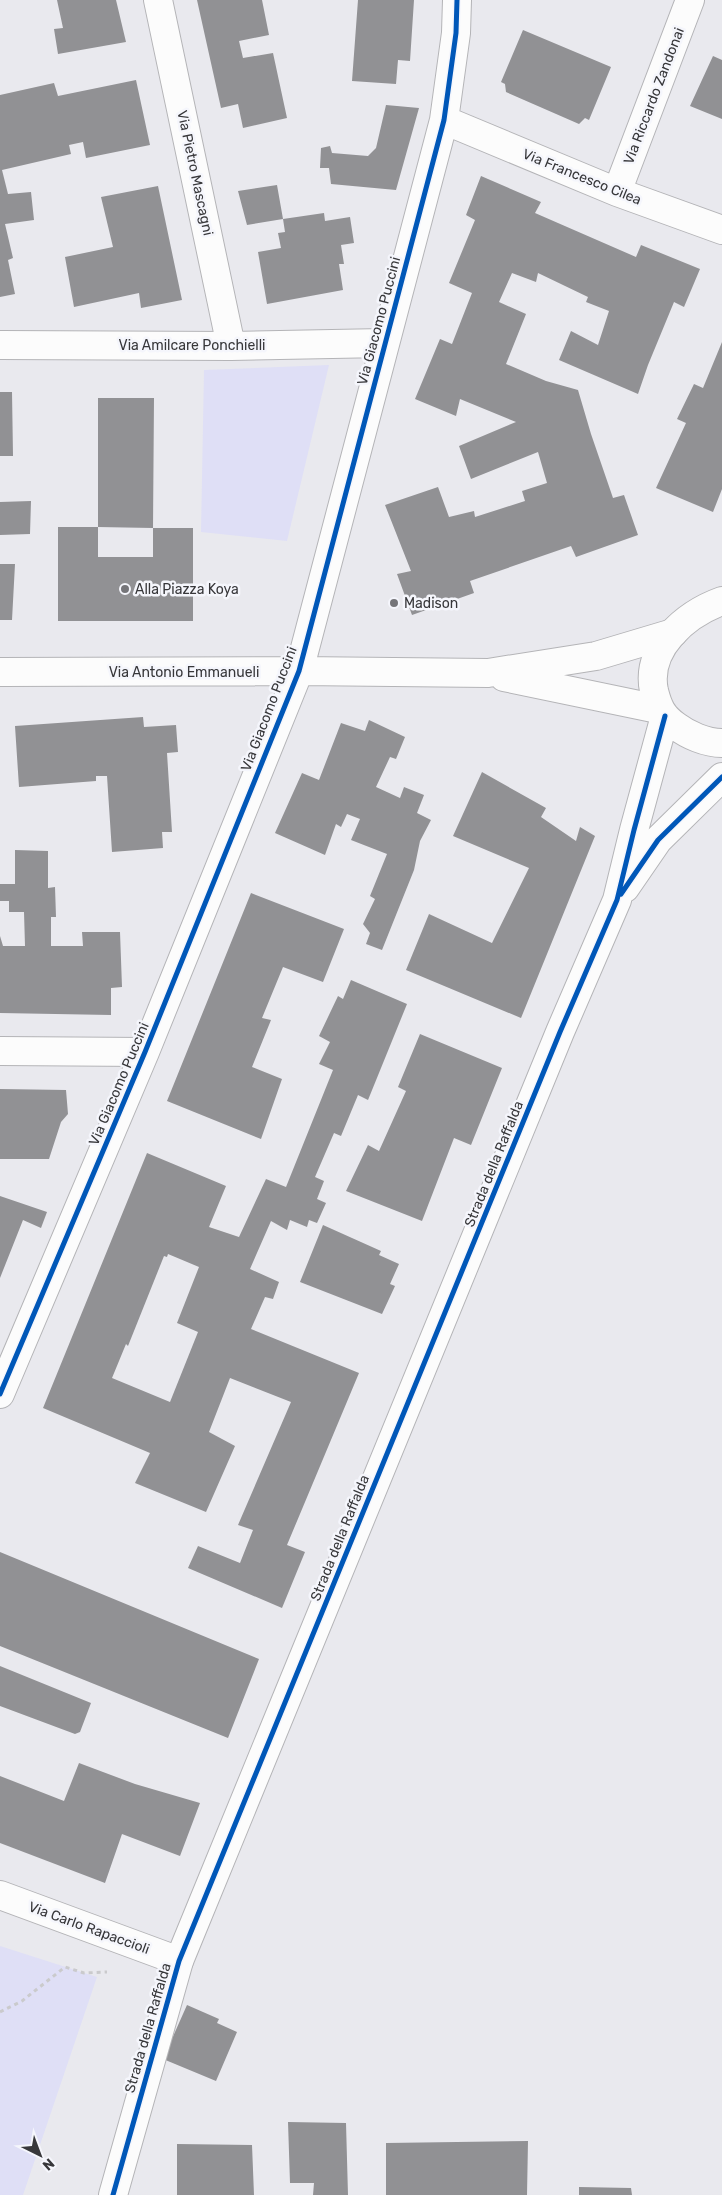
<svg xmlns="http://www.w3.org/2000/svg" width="722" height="2195" font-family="Rubik,sans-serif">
<rect width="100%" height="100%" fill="#e9e9ee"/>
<!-- green -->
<path fill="#dfdff6" d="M329,365L287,541L201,532L204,370Z
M0,1946L97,1977L23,2195H0Z"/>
<!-- building -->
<path fill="#919194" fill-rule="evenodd" d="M57,0H116L126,42L58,54L54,29L63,28Z
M197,0H262L269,35L239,41L243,58L273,53L287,118L243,128L238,104L221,108Z
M358,0H414L410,61L398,60L396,84L352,81Z
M523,30L611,67L589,120L585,118L579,124L506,92L505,84L501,82Z
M713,56L722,60V119L690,106Z
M136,80L150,145L86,158L83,142L69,145L71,154L2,170L8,194L31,192L34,220L5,224L13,258L8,260L15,294L0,297V95L54,83L58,96Z
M386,105L419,108L396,190L331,184L329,168H320L321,148L330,146L332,153L368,156L376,148Z
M481,176L541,202L535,213L636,257L641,245L700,269L684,307L674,302L648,365L638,394L559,360L571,331L598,345L609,311L586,302L588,297L538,273L536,282L512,273L499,302L526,314L506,364L546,381L578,390L591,434L613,498L624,495L638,535L576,557L571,546L470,581L474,593L412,615L397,574L411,571L385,505L438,487L449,517L474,511L475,517L525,501L522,491L547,483L538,452L471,479L459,446L516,422L460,399L456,416L415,399L440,339L452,344L472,293L449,283L475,220L466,215Z
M277,185L283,219L247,225L238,191Z
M158,186L182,300L141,308L139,293L74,307L65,257L113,247L101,197Z
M324,213L325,221L350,217L354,243L341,245L344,264H339L343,290L267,304L258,252L281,248L278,233L285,232L283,219Z
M722,342V489L713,512L656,488L686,423L677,419L694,384L703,388Z
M0,392H12L13,456H0Z
M98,398H154L153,528H193V621H58V527H98ZM98,527L153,528V557H98Z
M31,501L30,534L0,535V502Z
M0,564H15L12,620H0Z
M143,717L144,727L176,725L178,752L167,753L172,832H162L163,848L112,852L107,776H96V781L19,787L15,726Z
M369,720L405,737L396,759L390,757L376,787L400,798L404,787L424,795L417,813L431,820L420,841L414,870L382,950L366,944L370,933L363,924L375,899L370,896L387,854L351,840L360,819L347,814L341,827L336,824L325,855L275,833L302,773L319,780L341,723L365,731Z
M482,772L546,808L541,817L576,841L580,827L595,836L521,1018L406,970L429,914L492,943L529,868L453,836Z
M15,850L48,851V888L55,887L56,917H51V946H83L82,932H120L122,987L111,988V1015L0,1013V936L3,946H25L24,912H9V901H0V884H15Z
M251,893L344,929L323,982L283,967L262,1018L271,1020L252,1067L282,1079L261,1139L167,1101Z
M351,980L407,1004L368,1100L358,1095L341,1136L334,1133L315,1177L324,1181L317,1199L326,1203L317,1223L309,1220L307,1227L290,1220L287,1230L271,1221L250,1269L279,1282L273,1299L265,1297L251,1329L359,1373L287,1545L305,1552L282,1608L188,1568L198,1546L240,1563L253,1530L238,1525L291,1402L230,1378L209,1432L235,1446L206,1512L135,1483L150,1453L43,1408L147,1153L226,1186L209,1227L239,1237L266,1179L286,1187L333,1070L319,1064L330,1042L319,1036L338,996L343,999ZM168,1254L199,1267L177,1323L198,1332L170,1402L112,1378L126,1344L128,1346L164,1256L167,1257Z
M420,1034L502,1068L471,1145L454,1138L422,1221L346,1191L368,1145L379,1151L406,1091L398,1087Z
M0,1089L66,1090L68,1114L61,1122L49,1159H0Z
M0,1196L47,1212L41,1228L23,1220L0,1278Z
M323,1225L381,1251L379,1255L399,1264L390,1284L395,1286L382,1314L300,1282Z
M0,1552L259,1659L228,1738L0,1646Z
M0,1666L91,1703L80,1732L75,1734L0,1706Z
M79,1763L135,1784L200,1803L180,1856L122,1834L105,1883L0,1843V1776L64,1801Z
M187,2005L219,2019L217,2023L237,2032L216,2081L163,2059Z
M288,2122L346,2123L348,2195H313L314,2183H290Z
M528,2141L527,2195H386V2143Z
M177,2144L252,2145L254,2195H177Z
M579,2187L631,2188L632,2195H579Z"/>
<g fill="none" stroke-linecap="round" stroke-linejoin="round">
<!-- minor casing -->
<g stroke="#b4b4b7" stroke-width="30">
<path id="minor" d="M158,0L231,346
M444,120L617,192L722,230
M617,192L690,0
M0,345L231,346L384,343
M0,672L299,671L488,673L596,656L673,633
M504,677L658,709
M0,1051L145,1052
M0,1394L145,1052L299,671L444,120L456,33L457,0
M0,1895L179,1961"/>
</g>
<!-- tertiary casing -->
<g stroke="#b4b4b7" stroke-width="30">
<path id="tertiary" d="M722,601C686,614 645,648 654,691C658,707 662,716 676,726C688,735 706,743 722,743
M625,888L658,840L722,777
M113,2195L179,1961L560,1032L617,900L634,830L665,716"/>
</g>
<!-- path -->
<path stroke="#cacacc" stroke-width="3" stroke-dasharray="4 4" stroke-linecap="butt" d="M0,2012L22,2001L65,1967L84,1973L107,1972"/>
<!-- minor -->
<use href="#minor" stroke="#fcfcfc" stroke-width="28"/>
<!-- tertiary -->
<use href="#tertiary" stroke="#fcfcfc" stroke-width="28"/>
<!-- cycleway casing -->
<g stroke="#f5f6fc" stroke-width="8">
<path id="cycleway" d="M621,894L658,840L722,777
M0,1394L145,1052L299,671L444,120L456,33L457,0
M113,2195L179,1961L560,1032L617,900L634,830L665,716"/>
</g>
<!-- cycleway -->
<use href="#cycleway" stroke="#0057b8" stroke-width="5"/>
</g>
<!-- markers -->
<g fill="#757579" stroke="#f5f6fc" stroke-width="2">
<circle cx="125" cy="589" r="5"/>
<circle cx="394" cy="603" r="5"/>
</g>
<g text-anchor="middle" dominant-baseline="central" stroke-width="5" stroke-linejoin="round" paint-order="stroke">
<!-- street labels -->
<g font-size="14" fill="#37373a" stroke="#f5f6fc">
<text transform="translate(654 96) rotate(-69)">Via Riccardo Zandonai</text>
<text transform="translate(195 173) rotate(78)">Via Pietro Mascagni</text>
<text transform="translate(582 177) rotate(22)">Via Francesco Cilea</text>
<text transform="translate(379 321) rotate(-75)">Via Giacomo Puccini</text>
<text x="192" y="345">Via Amilcare Ponchielli</text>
<text x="184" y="672">Via Antonio Emmanueli</text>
<text transform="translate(269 709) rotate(-69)">Via Giacomo Puccini</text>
<text transform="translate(119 1084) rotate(-67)">Via Giacomo Puccini</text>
<text transform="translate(494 1164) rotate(-68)">Strada della Raffalda</text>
<text transform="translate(340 1538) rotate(-68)">Strada della Raffalda</text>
<text transform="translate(89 1928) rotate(20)">Via Carlo Rapaccioli</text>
<text transform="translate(148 2028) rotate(-74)">Strada della Raffalda</text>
</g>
<!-- poi labels -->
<g font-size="14" fill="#37373a" stroke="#f5f6fc" text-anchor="start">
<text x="135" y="589">Alla Piazza Koya</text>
<text x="404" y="603">Madison</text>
</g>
</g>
<!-- north arrow -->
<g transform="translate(40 2155) rotate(138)" stroke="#f5f6fc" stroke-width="4" paint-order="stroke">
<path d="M0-4L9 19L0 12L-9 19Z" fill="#37373a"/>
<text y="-8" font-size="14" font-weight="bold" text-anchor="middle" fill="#37373a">N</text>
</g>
</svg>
